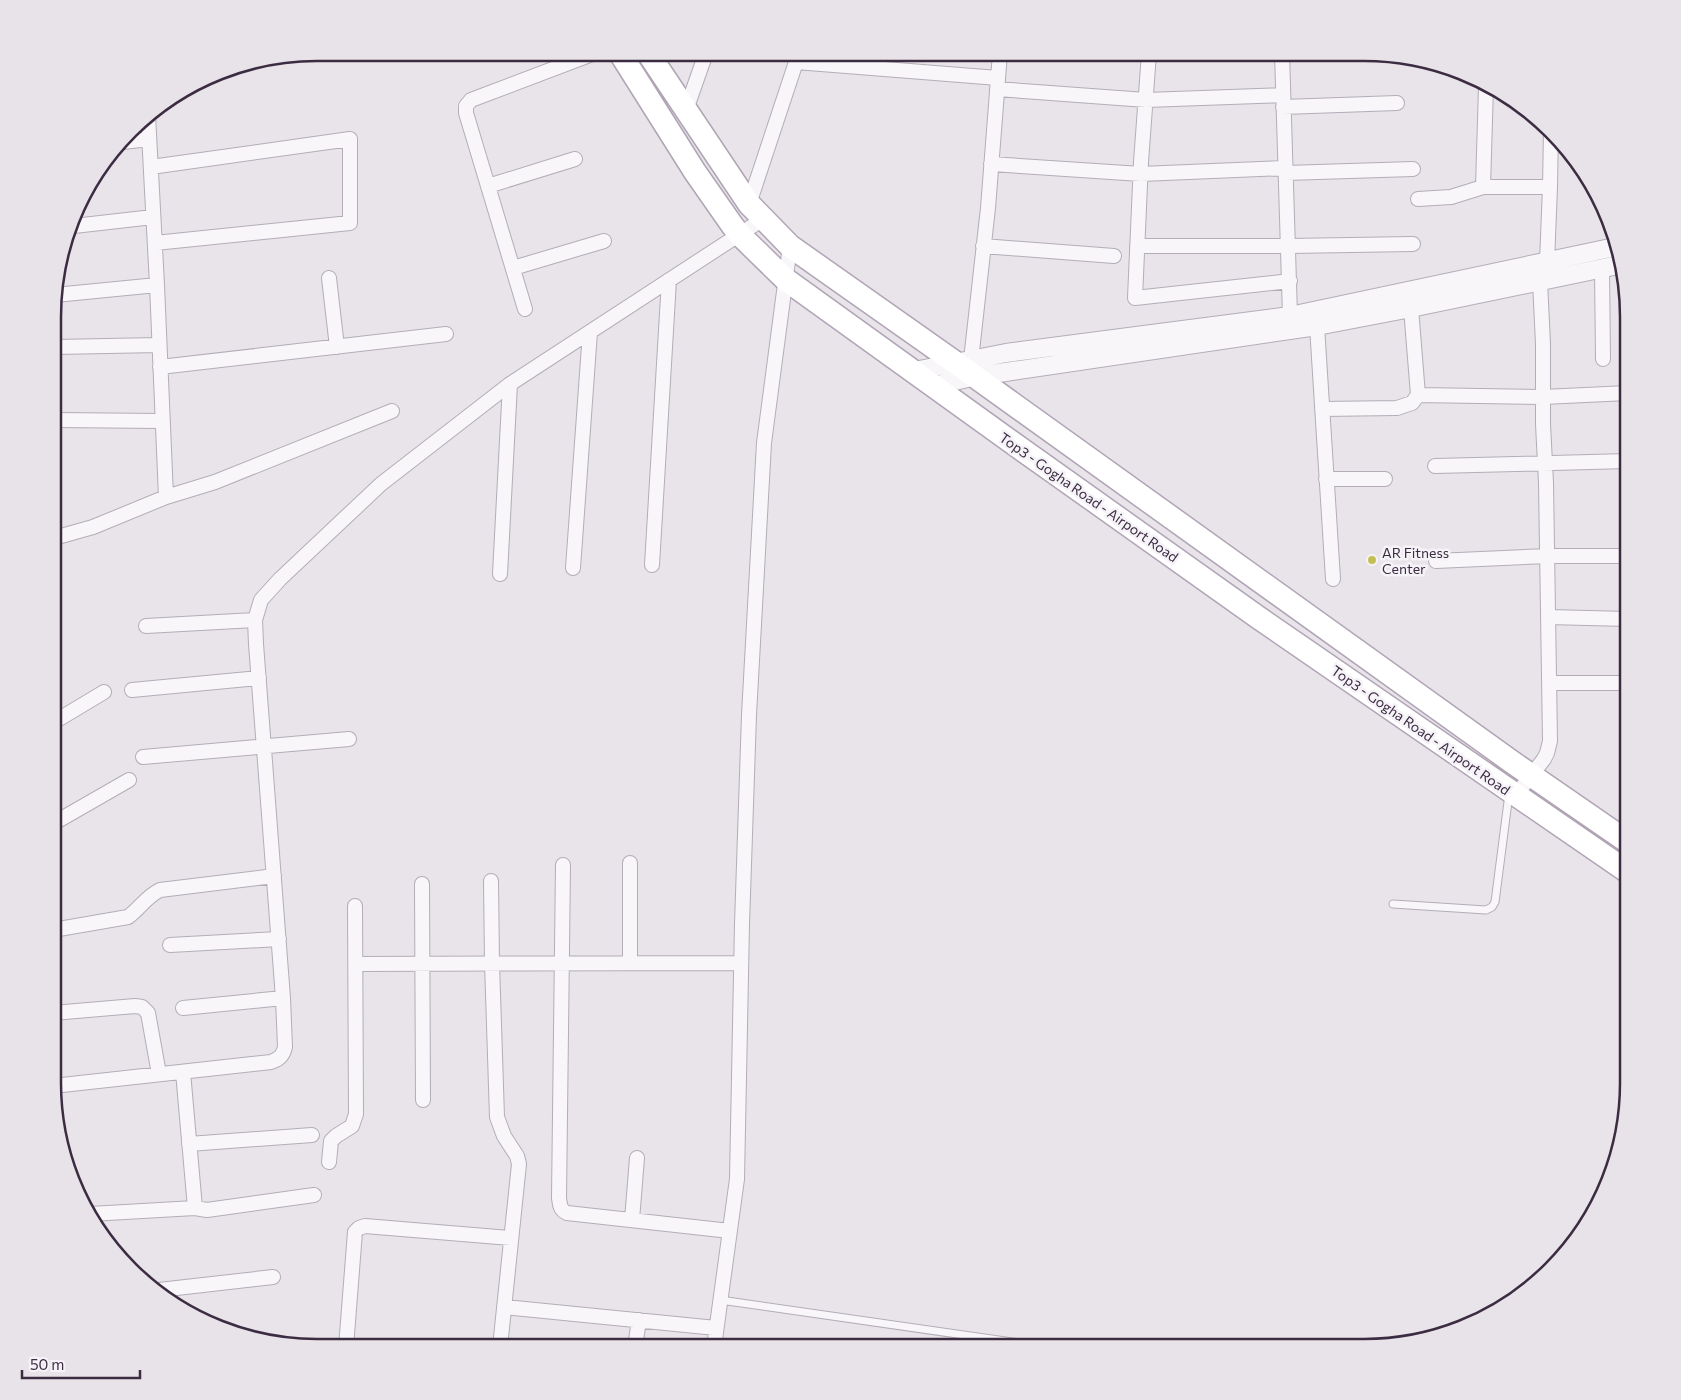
<svg xmlns="http://www.w3.org/2000/svg" width="1681" height="1400" font-family="Commissioner,sans-serif">
<rect width="100%" height="100%" fill="#e8e4ea"/>
<g fill="none" stroke-linecap="round" stroke-linejoin="round">
<!-- service casing -->
<g stroke="#b4adb8" stroke-width="9">
<path id="service" d="M1393,904L1486,910L1492,907L1495,902L1509,794
M720,1300L1047,1347"/>
</g>
<!-- minor casing -->
<g stroke="#b4adb8" stroke-width="16">
<path id="minor" d="M1149,53L1141,162L1135,298L1290,281
M1282,53L1290,316
M796,62L998,78
M1486,86L1483,187H1550L1547,262
M997,89L1146,100L1283,95
M1283,107L1397,103
M686,110L706,53
M148,115L157,285L166,497
M123,142L149,139
M991,164L1141,174L1285,168
M151,167L350,139V223L155,243
M1286,173L1413,169
M488,186L575,159
M1550,187L1551,130
M1418,199L1451,197L1483,187
M749,204L799,53
M74,226L153,217
M983,246L1114,256
M1137,246H1289L1413,244
M513,268L604,241
M1602,268L1603,359
M329,278L337,347
M55,295L157,285
M1411,308L1418,395L1543,397L1628,393
M525,309L466,113V106L471,100L595,53
M1317,326L1333,579
M55,347L159,345
M971,360L988,208L1000,53
M160,367L446,334
M1322,409L1397,408L1412,403L1418,395
M55,420L162,421
M1435,466L1628,461
M1326,479H1385
M54,538L93,527L166,497L215,482L392,411
M1436,561L1547,556H1628
M652,565L669,280
M573,568L590,332
M500,574L510,384
M1548,617L1628,619
M146,626L255,620
M1549,683H1628
M132,690L259,678
M54,722L104,692
M143,757L349,739
M1516,795L1544,759L1547,753L1550,741L1546,483L1543,424V344L1540,281
M54,823L129,780
M563,865L559,1198C560,1205 560,1210 567,1213L730,1231
M491,881L492,963L497,1117L504,1136L517,1156L519,1164L500,1347
M422,884L423,1100
M53,930L128,917C140,908 147,896 160,890L274,876
M170,945L279,939
M630,963V863
M356,964L741,963
M183,1008L283,998
M53,1013L135,1006L142,1007L148,1013L159,1074
M53,1086L271,1062C279,1059 283,1056 285,1047L283,998L256,644L255,620L261,600L280,579L381,484L510,384L763,219
M189,1144L312,1135
M329,1162L331,1141L336,1136L352,1126L356,1114L355,906
M195,1208L207,1210L314,1195
M90,1214L195,1208L183,1072
M632,1220L637,1158
M159,1290L273,1277
M504,1307L716,1328
M346,1347L355,1232L359,1228L365,1226L511,1238
M635,1347L639,1320
M714,1347L737,1179L742,924L749,715L764,443L790,246"/>
</g>
<!-- tertiary casing -->
<g stroke="#b4adb8" stroke-width="20">
<path id="tertiary" d="M914,371L1006,353L1290,316L1615,247
M933,386L972,377L1317,326L1411,308L1618,265"/>
</g>
<!-- primary casing -->
<g stroke="#b0a4b5" stroke-width="25">
<path id="primary" d="M620,53L695,172L732,225L739,234L785,279L1024,451L1259,618L1628,872
M648,53L749,204L790,246L956,363L1512,762L1628,842"/>
</g>
<!-- service -->
<use href="#service" stroke="#f8f6f9" stroke-width="7"/>
<!-- minor -->
<use href="#minor" stroke="#f8f6f9" stroke-width="14"/>
<!-- tertiary -->
<use href="#tertiary" stroke="#f8f6f9" stroke-width="18"/>
<!-- primary -->
<use href="#primary" stroke="#fff" stroke-width="22"/>
</g>
<!-- markers -->
<circle fill="#c5bf53" stroke="#f6f3f8" stroke-width="2" cx="1372" cy="560" r="5"/>
<g text-anchor="middle" dominant-baseline="central" stroke-width="5" stroke-linejoin="round" paint-order="stroke">
<!-- street labels -->
<g font-size="14" fill="#3c2c42" stroke="#f6f3f8">
<text transform="translate(1089 497) rotate(35)">Top3 - Gogha Road - Airport Road</text>
<text transform="translate(1421 730) rotate(35)">Top3 - Gogha Road - Airport Road</text>
</g>
<!-- poi labels -->
<g font-size="14" fill="#3c2c42" stroke="#f6f3f8" text-anchor="start">
<text x="1382" y="552">AR Fitness<tspan x="1382" dy="16">Center</tspan></text>
</g>
</g>
<!-- crop -->
<path d="M0 0H1681V1400H0ZM317 61H1364A256 256 0 0 1 1620 317V1083A256 256 0 0 1 1364 1339H317A256 256 0 0 1 61 1083V317A256 256 0 0 1 317 61Z" fill="#e7e3e9" fill-rule="evenodd"/>
<path fill="none" stroke="#3c2c42" stroke-width="2.5" d="M317 61H1364A256 256 0 0 1 1620 317V1083A256 256 0 0 1 1364 1339H317A256 256 0 0 1 61 1083V317A256 256 0 0 1 317 61Z"/>
<!-- scale -->
<path d="M22 1370v8h118v-8" fill="none" stroke="#3c2c42" stroke-width="2.5"/>
<text x="30" y="1370" font-size="15" fill="#3c2c42" stroke="#f6f3f8" stroke-width="4" paint-order="stroke">50 m</text>
</svg>
